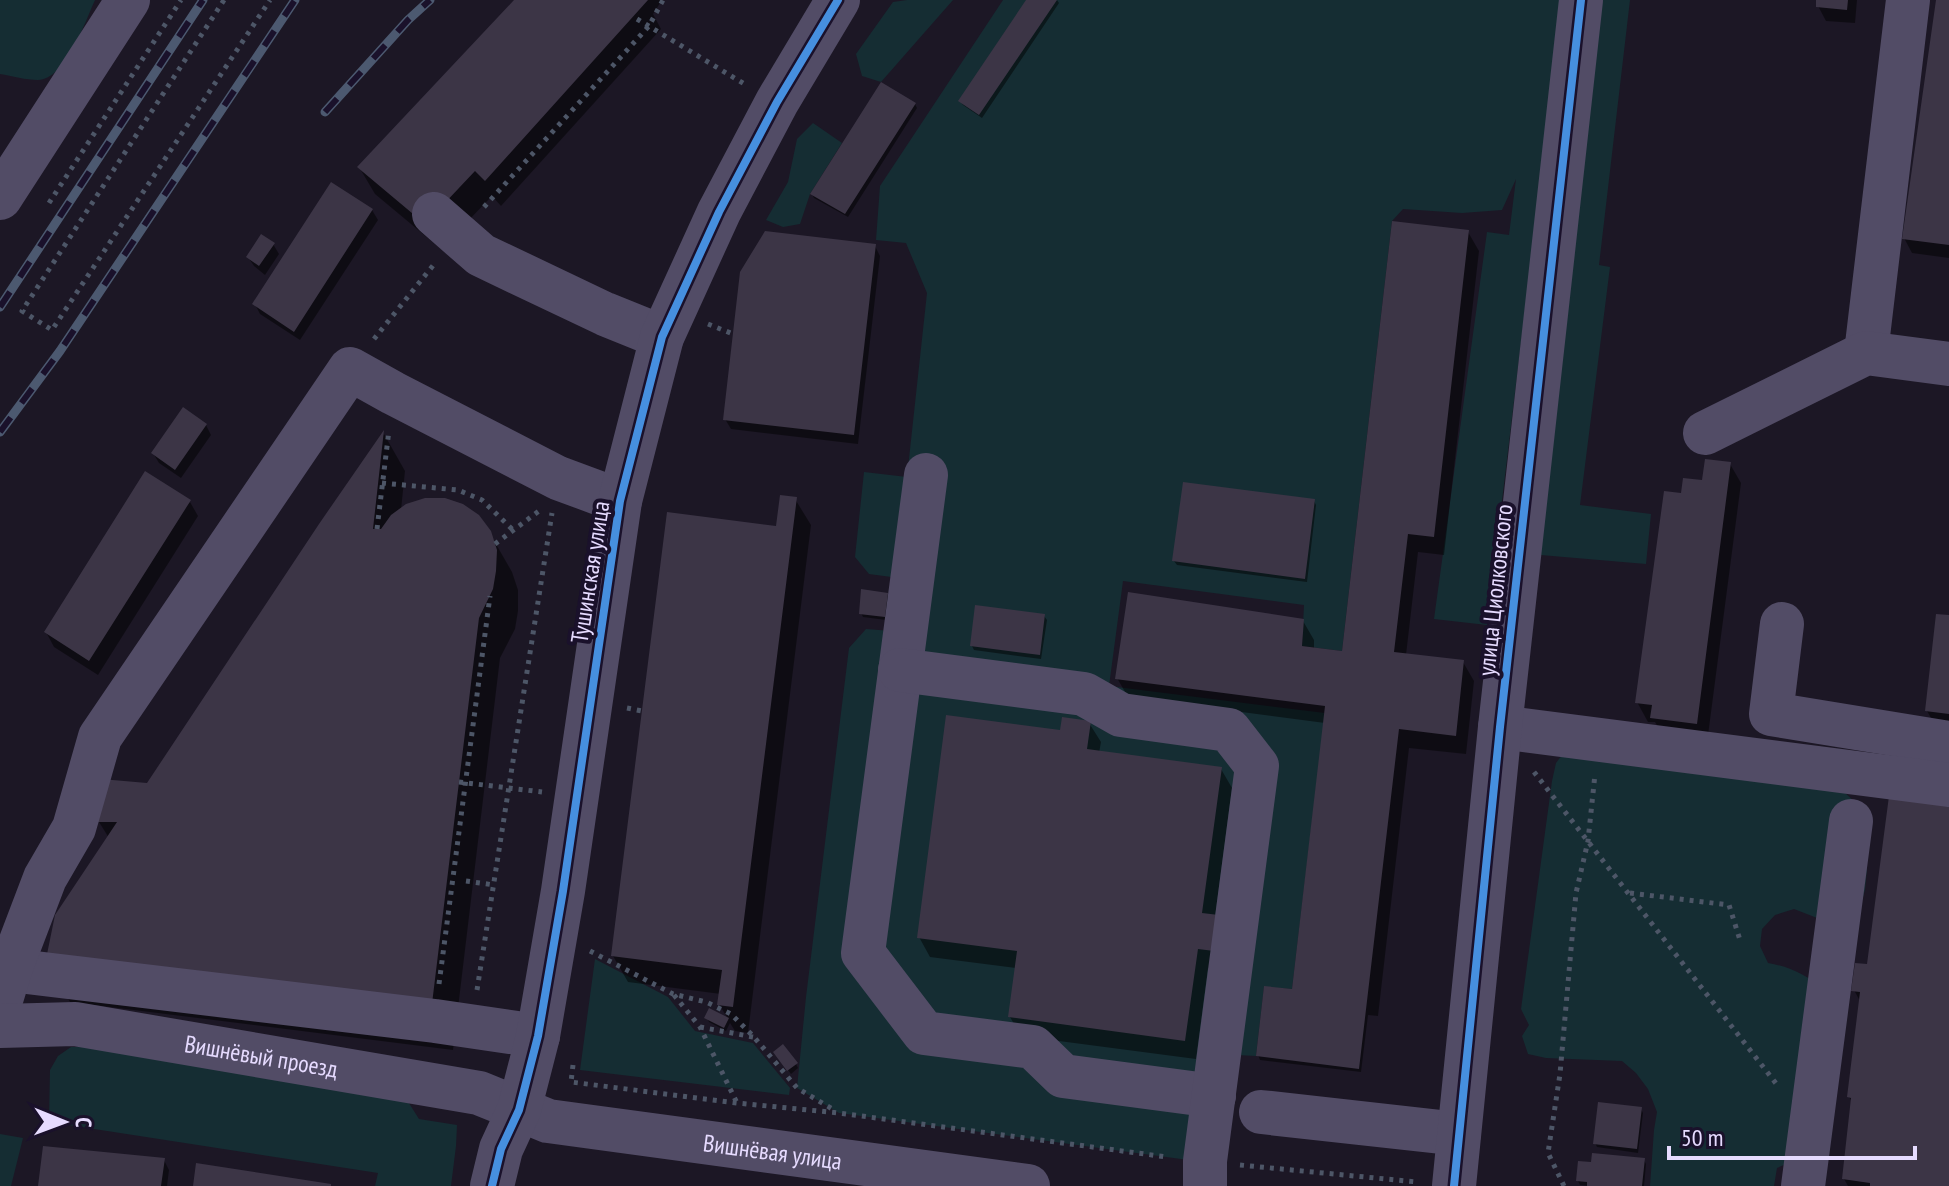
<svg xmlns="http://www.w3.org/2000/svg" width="1949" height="1186" font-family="'PT Sans Narrow',sans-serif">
<rect width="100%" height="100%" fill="#1c1725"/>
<!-- green -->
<path fill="#152d33" d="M0,0H95C85,22 66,79 38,80C26,80 12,76 0,74Z
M907,0H953L881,82L862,76L856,54L893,2Z
M1003,0H1560L1540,185L1487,625L1434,619L1487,232L1509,235L1516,179L1502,210L1462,213L1403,209L1392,221L1342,651L1302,646L1304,605L1123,581L1109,686L1325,713L1292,989L1264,987L1256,1056L1237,1055L1196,1161L839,1113L797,1088L806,997L849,648L866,629L892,631L899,578L869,574L855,557L864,472L907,477L927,293L906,243L876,240L880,186Z
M1591,0H1630L1599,265L1610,267L1580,505L1651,514L1646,564L1529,554Z
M813,123L842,143L810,194L800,224L783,227L766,220L788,182L797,139Z
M1568,747L1843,791L1857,804L1864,834L1867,869L1865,890L1860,907L1830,923L1794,909L1775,915L1762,929L1760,946L1768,963C1791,967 1806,975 1823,989L1795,1160L1777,1168L1774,1186H1650L1654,1130L1657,1112L1648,1089L1636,1073L1622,1061L1546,1058L1528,1054L1522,1036L1529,1025L1521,1009L1552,781L1556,763Z
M595,959L668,997L695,1031L753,1043L790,1088L789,1095L580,1070Z
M71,1047H95L407,1100L419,1119L457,1125L456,1146L451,1186H375L378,1173L49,1122L50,1070L58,1056Z
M0,1134L23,1138L11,1186H0Z"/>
<!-- shadow -->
<path fill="#0007" d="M515,0H662L653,14L661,29L501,206L492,196L441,249L375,194L359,167Z
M1028,0H1057L1059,3L982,118L963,105L960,101Z
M1818,0H1857L1855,23L1826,21L1818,6Z
M1938,0H1949V258L1912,253L1904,238Z
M915,104L917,108L848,217L814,198L812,194Z
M372,210L378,220L300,340L260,314L255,304Z
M1468,232L1479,251L1444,555L1418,552L1406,655L1463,662L1474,681L1466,754L1409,748L1378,1016L1368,1015L1361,1072L1260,1060L1258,1055L1296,992L1325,723L1128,697L1117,678L1303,621L1314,640V650L1344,653Z
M273,244L279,254L265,275L254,266L248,257Z
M875,246L880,256L858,444L731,429L725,419Z
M206,425L211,435L181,478L159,463L153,453Z
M384,434L405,471L401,510L489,532L512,572L518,590V611L515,629L500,658L453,1050L70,1002L48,964L109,838L99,822L148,785L320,525Z
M1730,464L1741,483L1707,743L1664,737L1655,722H1648L1637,702L1703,483Z
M795,499L811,525L748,1033L735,1031L730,1023L726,1031L709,1022L707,1018L728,1019L719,1004L721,994L628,982L613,956L778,528Z
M1314,501L1316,505L1307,582L1177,565L1174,561Z
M190,502L198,516L98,675L54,647L46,632Z
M887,594L889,599L886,620L863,617L861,613Z
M1044,616L1047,620L1041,659L974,650L972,646Z
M1949,617V727L1935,725L1927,711Z
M1089,723L1101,742L1099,753L1221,769L1232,788L1215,917L1224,970L1208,968L1196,1059L1021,1036L1010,1017L1016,968L930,957L919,937L1062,732Z
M1868,966L1949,1186H1848L1844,1179L1853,1103L1849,1097L1861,1003L1854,990Z
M778,1057L796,1064L798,1068L791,1074Z
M1641,1109L1643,1113L1638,1153L1597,1147L1595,1143Z
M164,1160L169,1170L167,1186H40Z
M1644,1160L1646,1164L1644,1186H1589L1580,1185L1578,1181Z"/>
<!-- building -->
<path fill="#3c3546" d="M514,0H648L485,181L475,171L425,224L357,167Z
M1026,0H1057L979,115L958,101Z
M1816,0H1848L1847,10L1816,7Z
M1936,0H1949V245L1902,239Z
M881,82L916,103L845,214L810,194Z
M331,182L373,209L294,332L252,304Z
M1392,221L1469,230L1434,537L1408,534L1394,652L1464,660L1456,736L1399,729L1359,1069L1256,1056L1264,986L1292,989L1325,706L1115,679L1128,592L1304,619L1302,646L1342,651Z
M765,231L876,244L854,435L723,420L740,272Z
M261,234L275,243L259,266L246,257Z
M183,407L207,424L175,470L151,453Z
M384,430L373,529H381L391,515L406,504L425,498H445L463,504L479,515L491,531L497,550L496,571L493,589L479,618L431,1012L45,964L55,915L117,822H97L101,779L147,783L319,524Z
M1705,459L1731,462L1697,724L1650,718L1652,705L1635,703L1664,491L1681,493L1683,478L1702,480Z
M145,471L191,500L89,661L44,632Z
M1183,482L1315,499L1305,579L1172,561Z
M780,495L797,497L733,1007L717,1005L722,970L611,956L667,512L776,526Z
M861,589L888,593L885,617L859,614Z
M975,605L1045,614L1040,655L970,646Z
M1936,614L1949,615V714L1925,711Z
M946,715L1060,730L1062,717L1091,721L1087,749L1222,767L1202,913L1219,915L1214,951L1198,949L1185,1041L1008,1017L1017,951L917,938Z
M1889,796L1949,804V1186H1870V1183L1842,1179L1851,1098L1847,1097L1860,992L1851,991L1855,963L1867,964Z
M709,1008L729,1018L724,1028L704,1018Z
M783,1044L798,1063L787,1071L773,1052Z
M1598,1102L1642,1107L1637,1149L1593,1144Z
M43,1146L165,1158L161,1186H38Z
M1592,1153L1645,1158L1642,1186H1587V1182L1576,1181L1578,1161L1591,1162Z
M196,1163L331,1184V1186H193Z"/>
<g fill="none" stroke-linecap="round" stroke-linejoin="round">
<!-- path -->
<path stroke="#4d5667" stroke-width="5" stroke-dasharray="4 6" stroke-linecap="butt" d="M224,0L22,311L52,330L270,0
M637,19L746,85
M49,203L181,0
M484,207L649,26L663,0
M708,324L733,334
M374,339L435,263
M382,483L458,490L482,500L513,530
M377,529L389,430
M495,544L539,511
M627,708L642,711
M1534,772L1778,1086
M459,782L542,792
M466,881L494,885
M1630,893L1729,905L1740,940
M590,951L673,994L706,1002L731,1014L754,1037L797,1088L834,1110
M439,984L490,596
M477,990L552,513
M674,995L700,1027L737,1103
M700,1027L753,1037
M573,1065L571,1082L737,1103L839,1113L1167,1157
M1240,1165L1417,1182
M1564,1186L1548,1153L1560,1074L1576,893L1588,841L1595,774"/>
<!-- minor -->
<g stroke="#524c66" stroke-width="44">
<path d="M0,198L128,0"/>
<path d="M434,214L481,255L605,314L662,337"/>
<path d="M1866,353L1908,0"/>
<path d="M1705,433L1866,353L1949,364"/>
<path d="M926,475L863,953L924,1033L1033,1047L1063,1076L1214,1096"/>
<path d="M1782,624L1771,714L1949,743"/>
<path d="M900,670L1084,694L1121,715L1229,730L1257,766L1205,1161V1186"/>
<path d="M1500,727L1949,785"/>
<path d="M10,970L435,1021L538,1036"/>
<path d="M0,1003L10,970L45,878L74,828L100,737L350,369L393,393L558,478L620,501"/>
<path id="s1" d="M0,1026L75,1024L479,1093L548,1121L1028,1186"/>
<path d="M1261,1112L1459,1134"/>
<path d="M492,1186L501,1149L519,1110L538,1036L563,891L620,501L662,337L719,212L777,102L838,0"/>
<path d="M1454,1186L1500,727L1581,0"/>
<path d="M1803,1186L1851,821"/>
</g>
<!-- rail casing -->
<g stroke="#4c5970" stroke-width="9">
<path id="rail" d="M325,112L408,20L430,0
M0,307L203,0
M0,432L60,351L295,0"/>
</g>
<!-- rail -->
<use href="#rail" stroke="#1a112b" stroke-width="6" stroke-dasharray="18" stroke-linecap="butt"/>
<!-- cycleway casing -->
<g stroke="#1a112b" stroke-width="13">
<path id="cycleway" d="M492,1186L501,1149L519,1110L538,1036L563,891L620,501L662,337L719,212L777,102L838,0
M1454,1186L1500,727L1581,0"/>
</g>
<!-- cycleway -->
<use href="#cycleway" stroke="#468fdf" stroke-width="8"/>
</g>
<g text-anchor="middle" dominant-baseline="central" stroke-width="8" stroke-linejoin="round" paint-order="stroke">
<!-- street labels -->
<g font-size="24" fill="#e6dbff" stroke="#1a112b">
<text transform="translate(590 572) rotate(-81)">Тушинская улица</text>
<text transform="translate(1495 590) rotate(-84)">улица Циолковского</text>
<text stroke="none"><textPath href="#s1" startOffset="264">Вишнёвый проезд</textPath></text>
<text stroke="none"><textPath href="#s1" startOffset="786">Вишнёвая улица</textPath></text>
</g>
</g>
<!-- north arrow -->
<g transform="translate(64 1122) rotate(91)" stroke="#1a112b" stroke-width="6" paint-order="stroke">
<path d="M0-6L14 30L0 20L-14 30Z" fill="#e6dbff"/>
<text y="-12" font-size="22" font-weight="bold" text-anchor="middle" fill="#e6dbff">С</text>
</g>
<!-- scale -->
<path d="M1669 1146v12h246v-12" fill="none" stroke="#e6dbff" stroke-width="4"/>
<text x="1681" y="1146" font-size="24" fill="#e6dbff" stroke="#1a112b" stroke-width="6" paint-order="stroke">50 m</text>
</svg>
